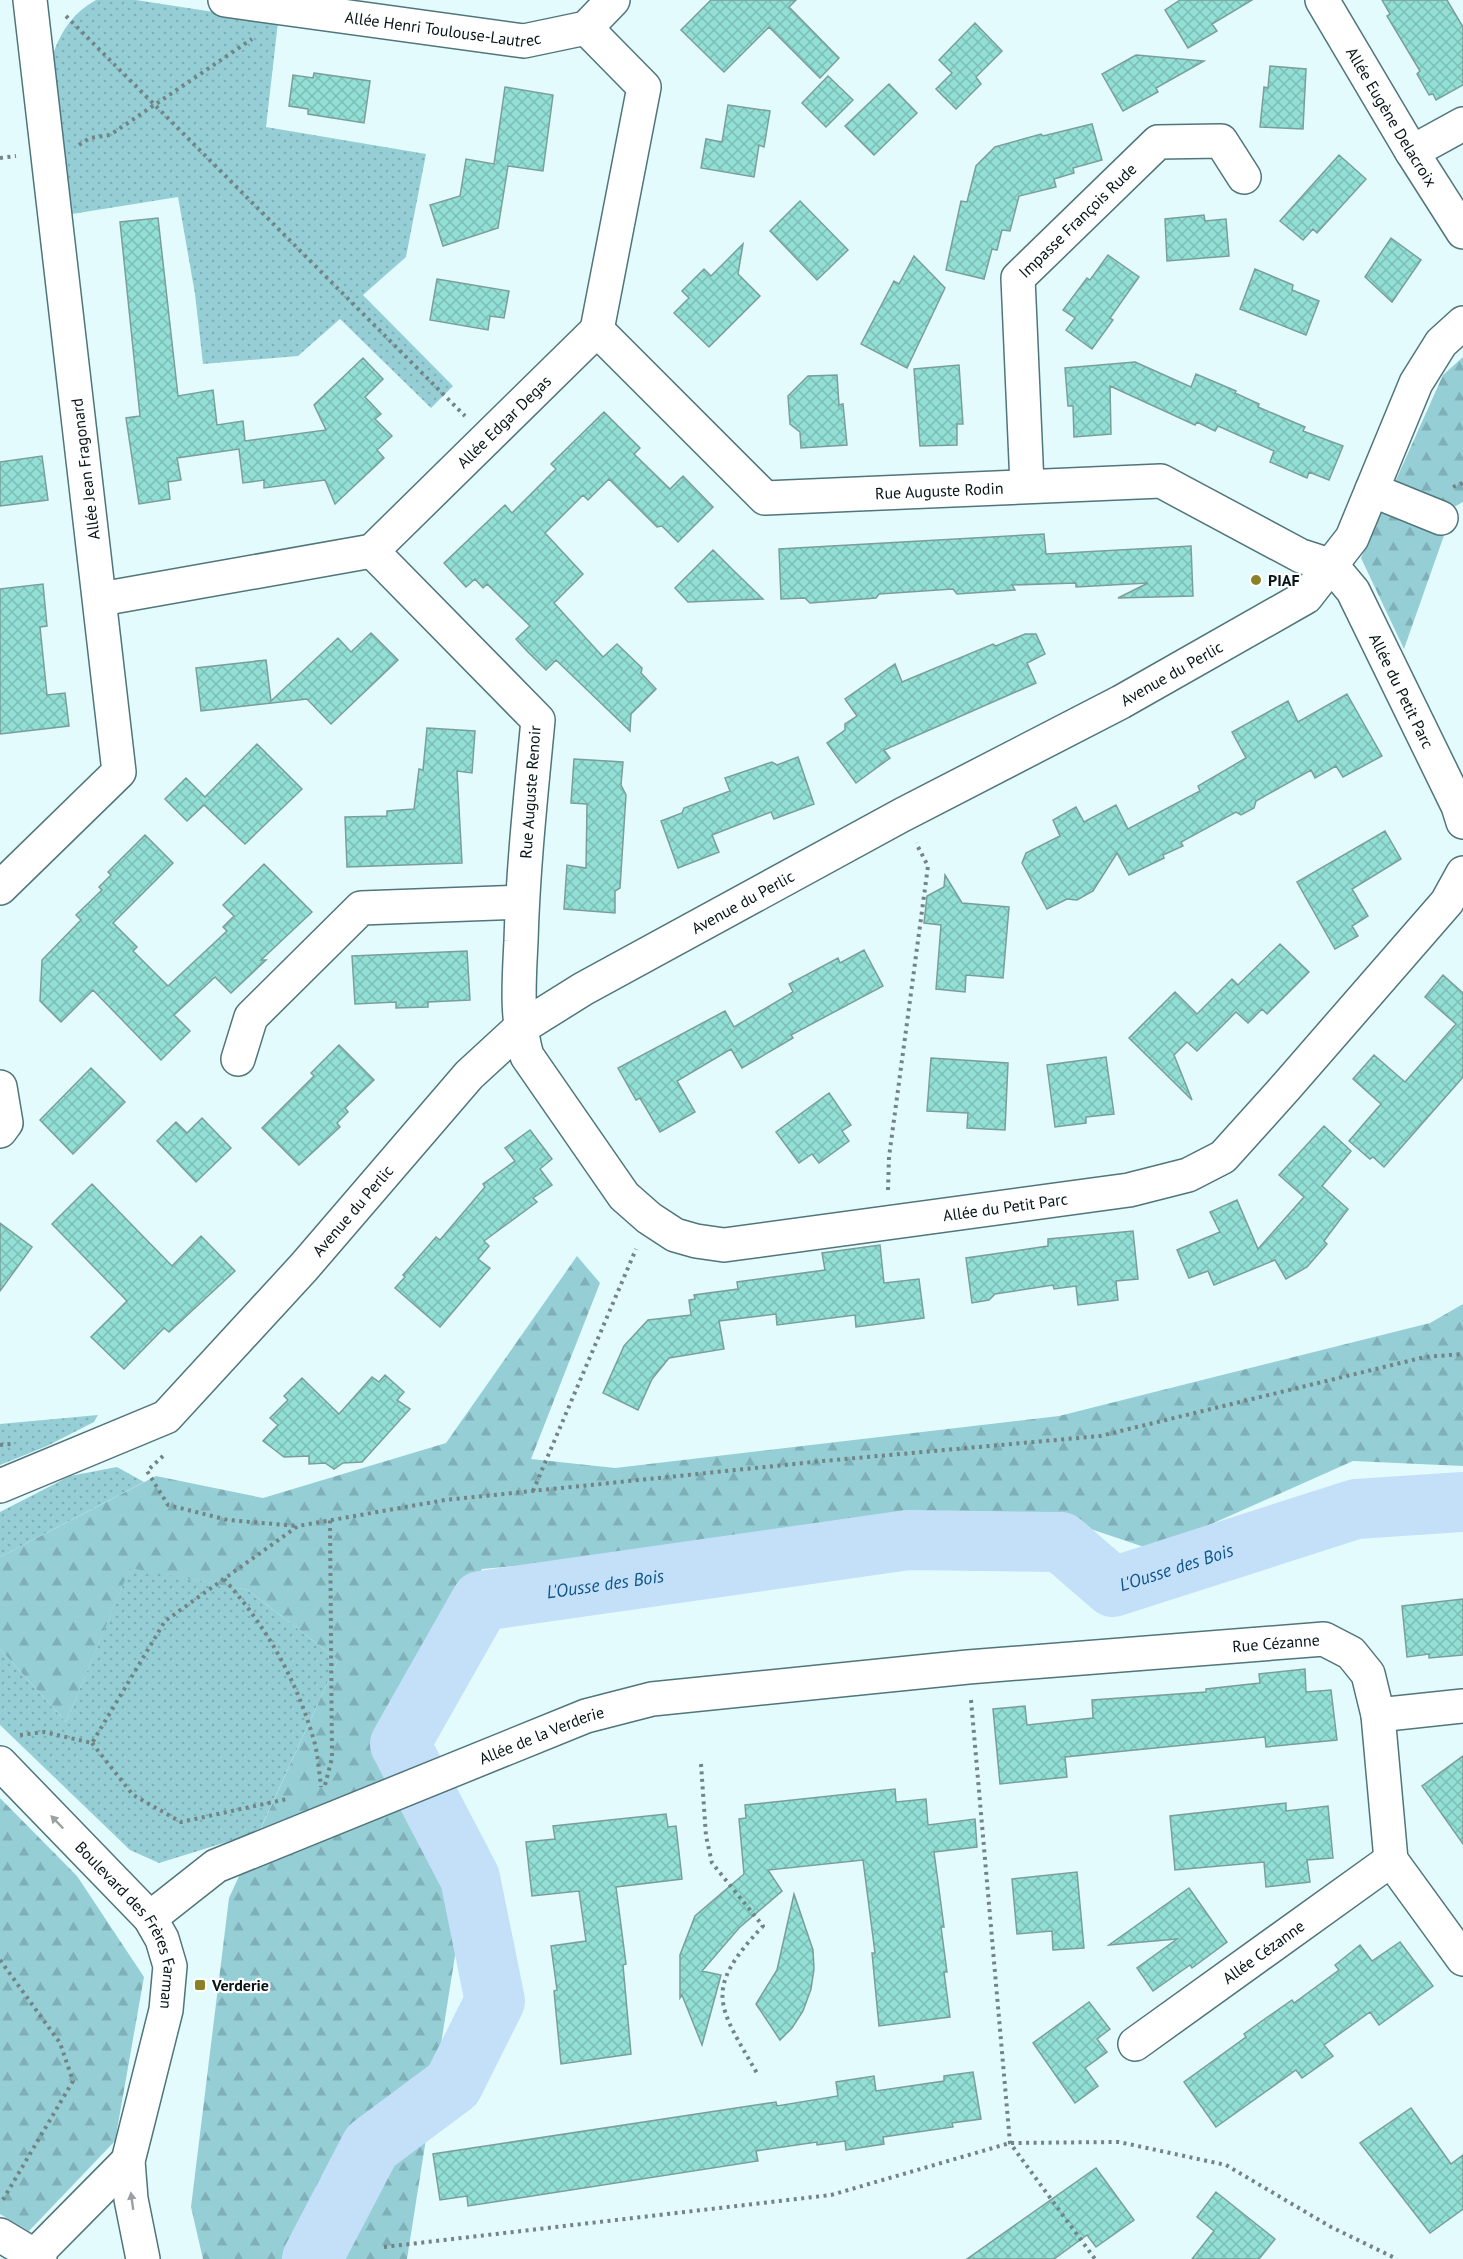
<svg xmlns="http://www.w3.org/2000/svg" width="1463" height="2259" font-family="'PT Sans',sans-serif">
<defs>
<pattern id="green-dots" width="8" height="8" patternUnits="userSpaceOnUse" patternTransform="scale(1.5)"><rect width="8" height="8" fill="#96ced6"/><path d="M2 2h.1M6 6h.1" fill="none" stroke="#80b0b7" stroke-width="1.8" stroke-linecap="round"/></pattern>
<pattern id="forest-firs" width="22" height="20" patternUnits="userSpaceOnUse" patternTransform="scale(1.5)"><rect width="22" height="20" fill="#96ced6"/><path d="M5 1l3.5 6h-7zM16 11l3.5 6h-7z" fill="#80b0b7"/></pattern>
<pattern id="building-cross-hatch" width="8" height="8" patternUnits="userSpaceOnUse" patternTransform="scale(1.5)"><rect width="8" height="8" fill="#92dfd5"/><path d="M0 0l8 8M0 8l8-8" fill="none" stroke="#7cbeb6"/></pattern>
</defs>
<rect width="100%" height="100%" fill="#e4fbfe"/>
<!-- green -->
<path fill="url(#green-dots)" d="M96,0H136L278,22L266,127L426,154L406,257L363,295L453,386L431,408L340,319L298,356L203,364L195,294L178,197L72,214L51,60C60,33 71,14 96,0Z
M98,1415L94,1422L47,1446L0,1465V1424Z
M117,1467L144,1482L0,1557V1512L70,1476Z
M130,1567L248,1590L338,1660L259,1832L159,1863L130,1850L0,1725V1649L66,1722Z"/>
<!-- forest -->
<path fill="url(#forest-firs)" d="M1463,357V502L1454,507L1404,649L1361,558L1443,375Z
M577,1256L600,1283L531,1459L615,1468L1059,1416L1430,1323L1463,1304V1466L1353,1461L1153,1550L1055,1517L482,1569L384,1749L460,1924L407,2259H203L191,2207L229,1898L338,1660L248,1590L130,1568L66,1722L0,1649V1557L156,1476L263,1498L446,1443Z
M0,1798L77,1876L144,1977L115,2141L29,2231L0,2214Z"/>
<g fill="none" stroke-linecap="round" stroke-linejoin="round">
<!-- river -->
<path stroke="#c4e0f9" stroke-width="60" id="s1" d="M312,2259L371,2146L453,2085L495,2001L470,1878L400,1744L481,1601L908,1540L1061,1542L1113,1587L1356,1509L1463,1502"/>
</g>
<!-- building -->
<path fill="url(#building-cross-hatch)" stroke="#7a9f9a" stroke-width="1.5" d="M711,0H796L789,7L839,58L820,78L769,27L724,72L681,30Z
M1180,0H1252L1212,24L1217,31L1188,48L1165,10Z
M1382,0H1447L1463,27V85L1436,100L1433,94L1429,95L1417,74L1420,71L1387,16L1390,14Z
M975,23L1002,51L976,77L981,84L956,109L936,89L952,73L939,60Z
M1136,55L1204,61L1156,88L1158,92L1123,111L1102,74Z
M1270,66L1306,69L1303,129L1260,127L1264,87L1268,88Z
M314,73L370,81L364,123L308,114V109L289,106L293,75L313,78Z
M828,76L853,100L826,127L802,103Z
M889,84L917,113L874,155L845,126Z
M505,87L553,95L543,171L508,166L498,228L443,246L430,205L460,196L466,159L494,164Z
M728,105L770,111L764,147L759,145L754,177L701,168L706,139L722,142Z
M1092,124L1102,160L1073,168L1074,173L1054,179L1056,187L1019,196L1010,231L1002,230L997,250L992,249L984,279L946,270L961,201L967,202L976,166L995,147L1041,134L1043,136Z
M1339,155L1366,179L1317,233L1313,229L1303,240L1280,221Z
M800,201L848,250L817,280L770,231Z
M1204,215L1205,221L1226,219L1229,256L1167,261L1165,219Z
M158,218L178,396L213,390L217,425L243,421L245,441L326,430L314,405L363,358L383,379L365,397L381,414L375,419L392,436L377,450L384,458L335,504L325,480L264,488V480L243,483L239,449L177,458L181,480L168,482L170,499L139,504L126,418L140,416L120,222Z
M1391,238L1421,260L1392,302L1365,277Z
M743,244L738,274L760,296L709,347L674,313L689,298L682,291L704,269L711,276Z
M1108,255L1139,277L1110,318L1113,320L1092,349L1066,330L1075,318L1063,310L1087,278L1090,280Z
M914,256L945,288L907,368L861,344L894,281L899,284Z
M1255,269L1293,285L1292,290L1319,301L1306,335L1240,309Z
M437,279L509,291L504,318L490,316L488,330L430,320Z
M1135,362L1191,387L1196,374L1236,391L1235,393L1259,404L1258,407L1305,427L1303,431L1343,446L1329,480L1309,472L1307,478L1270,462L1274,451L1218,426L1215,431L1197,422L1195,425L1110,386L1111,434L1074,437L1073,406H1068L1065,368Z
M959,365L963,424H957V445L920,446L914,369Z
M837,375L839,405L843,404L847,445L801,448L800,432L790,424L788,396L808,376Z
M604,412L640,448L634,454L670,489L683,476L713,507L678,542L662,526L657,527L609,479L588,500L583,495L545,533L583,574L554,603L603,657L617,644L642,668L641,673L656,689L631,714L630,731L556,660L546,670L526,650L516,639L530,626L487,584L483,588L475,579L466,587L444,563L505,505L512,513L556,469L551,464Z
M42,456L48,500L0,506V462Z
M1044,534L1046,554L1191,546L1193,596L1118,598L1148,583L1076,587V583L1012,585L1015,590L957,594L953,589L879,594L876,598L810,603L805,598L781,599L779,549Z
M713,550L735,572L763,599L688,602L675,588Z
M43,584L47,626L40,627L47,695L65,693L69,726L0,734V589Z
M371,633L398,660L331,724L307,699L201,711L196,668L266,660L271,701L338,638L351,652Z
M1025,634H1036L1045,654L1027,663L1036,683L884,750L890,758L856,783L827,743L845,730V724L857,716L845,699L895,664L902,682L993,644L996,646Z
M1347,694L1382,756L1343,777L1336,766L1315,778L1311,770L1256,801L1254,808L1241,815L1236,812L1181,842L1183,846L1163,855L1164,858L1129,875L1117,853L1093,891L1077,900L1067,899L1047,909L1022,863L1026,853L1060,836L1053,820L1076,807L1084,822L1116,805L1128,829L1200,791L1198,786L1246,758L1232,732L1288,701L1298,722Z
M427,728L475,731L472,773L457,771L462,863L347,867L345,817L387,816V811L414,809L419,769L423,770Z
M257,744L302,789L245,844L204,805L187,821L165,799L186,778L205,797Z
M798,757L814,804L774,819L771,812L712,835L719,852L678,868L661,821L682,813L684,808L730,791L725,778L772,762L777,765Z
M574,759L623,762L621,785L626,795L620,888L615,891V913L564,909L567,865L586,868L587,804L571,803Z
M1385,831L1401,859L1352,889L1368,916L1352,926L1358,936L1335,949L1297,882Z
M145,835L173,863L113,923L137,947L133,951L168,986L227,931L223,927L234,916L223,905L264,864L312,912L261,960H266L231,993L215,977L174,1015L190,1031L161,1060L93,990L61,1022L40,1001L42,960L81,920L76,915L102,890L99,887L111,875L108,872Z
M945,875L962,903L1009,907L1003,978L966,975L965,992L936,989L941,925L924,923L927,896L944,887Z
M1280,944L1309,972L1267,1014L1262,1009L1248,1023L1236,1012L1197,1051L1187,1042L1174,1055L1192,1100L1129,1038L1175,992L1197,1014L1232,979L1238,985Z
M864,950L883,986L791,1035L793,1038L742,1068L731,1049L677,1081L695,1112L660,1132L640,1098L636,1100L618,1068L725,1011L734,1027L793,992L789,984L838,958L840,963Z
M467,951L470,1000L428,1002V1007L396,1008V1002L355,1004L352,956Z
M1443,975L1463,993V1077L1384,1167L1373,1157L1370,1159L1349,1141L1381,1104L1353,1079L1374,1055L1405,1082L1456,1024L1425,997Z
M339,1045L374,1080L345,1108L348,1112L337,1123L340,1127L299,1165L262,1128L314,1076L311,1073Z
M1106,1057L1114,1114L1086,1117V1123L1055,1127L1047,1065Z
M931,1058L1008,1063L1005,1130L967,1128L968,1113L927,1111Z
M91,1068L125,1102L73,1154L40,1120Z
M829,1093L851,1125L842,1131L849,1141L819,1163L812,1154L799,1163L776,1132Z
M202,1118L231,1148L196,1182L157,1141L176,1122L187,1133Z
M1324,1126L1351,1151L1322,1186L1348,1209L1324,1241L1327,1244L1307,1267L1286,1279L1275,1260L1214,1285L1208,1271L1189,1278L1177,1250L1220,1232L1210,1212L1237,1200L1258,1249L1304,1197L1279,1175Z
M530,1130L552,1159L540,1169L552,1185L533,1198L537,1202L484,1241L489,1246L478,1259L490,1268L440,1327L395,1288L405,1277L403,1275L436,1237L440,1240L485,1187L483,1184L515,1161L505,1148Z
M92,1184L172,1266L201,1236L235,1271L169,1332L164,1328L124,1369L91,1337L127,1301L52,1224Z
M0,1223L32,1247L0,1291Z
M1133,1231L1138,1279L1116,1281L1118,1300L1078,1305L1076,1286L1054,1289L1053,1285L995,1294L989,1300L972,1303L966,1258L1048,1246V1239Z
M880,1245L884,1283L919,1279L924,1318L856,1327L855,1315L777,1325L776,1314L719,1321L724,1349L669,1358L652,1379L638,1410L603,1393L624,1346L648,1320L691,1315L689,1300L695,1299L694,1295L738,1289L737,1282L825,1270L822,1253Z
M385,1375L404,1392L397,1400L410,1409L362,1462L343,1463L334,1469L325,1463L309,1464V1456L284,1457L263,1441L278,1425L270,1418L288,1400L284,1396L302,1378L339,1414L372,1377L379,1382Z
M1463,1599V1655L1429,1658V1654L1407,1657L1402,1606Z
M1305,1669L1306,1692L1331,1690L1337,1740L1266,1747L1265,1737L1065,1757L1067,1777L1000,1784L993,1709L1025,1706L1027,1725L1093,1718L1092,1700L1206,1692V1689L1260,1683L1259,1674Z
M1463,1756V1844L1422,1786Z
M895,1789L896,1802L926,1799L928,1825L975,1819L977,1847L934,1852L944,1927H941L947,1972H944L950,2017L879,2026L872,1953H875L863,1860L768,1870L782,1891L739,1928L702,1971L721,1975L702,2045L682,1995L680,1998V1955L695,1916L744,1874L739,1819L746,1818L745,1805Z
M1286,1803V1811L1328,1806L1333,1858L1307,1860L1310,1882L1266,1887L1264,1862L1175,1870L1170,1816Z
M666,1814L668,1827L676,1826L682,1879L616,1887L626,1964L623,1965L631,2054L561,2064L554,1991L557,1990L551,1946L586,1941L579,1891L532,1896L526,1842L555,1839L553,1826Z
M1077,1872L1084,1948L1053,1950L1052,1931L1017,1934L1012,1879Z
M1189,1888L1227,1942L1192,1968L1190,1965L1153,1991L1137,1968L1177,1939L1109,1945Z
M794,1894L813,1950L814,1969L811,1989L803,2011L792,2028L780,2040L756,2004L777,1970Z
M1400,1942L1433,1986L1379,2025L1370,2012L1324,2045L1333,2056L1302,2078L1296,2070L1216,2127L1184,2082L1246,2037L1244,2034L1259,2023L1292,2000L1294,2003L1339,1970L1335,1965L1360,1945L1372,1961Z
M1089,2002L1110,2029L1097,2039L1107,2052L1085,2068L1098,2086L1075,2103L1033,2043Z
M973,2072L981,2119L952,2123L953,2127L883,2137L884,2144L846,2150L845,2141L817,2145V2142L756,2151L758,2161L468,2206L467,2196L440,2200L433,2154L776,2102L777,2106L838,2096L836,2082L874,2076L876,2091L944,2081V2076Z
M1411,2108L1451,2164L1463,2155V2209L1430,2233L1360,2143Z
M1096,2168L1134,2220L1096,2247L1087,2235L1054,2259H967Z
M1216,2192L1275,2239L1259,2259H1192L1214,2231L1197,2217Z"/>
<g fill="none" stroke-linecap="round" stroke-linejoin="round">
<!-- minor casing -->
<g stroke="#50757a" stroke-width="36">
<g id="minor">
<path id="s2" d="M225,0L524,41L586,28L613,0"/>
<path id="s3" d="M1322,0L1412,152L1463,232"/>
<path d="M1412,152L1463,124"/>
<path id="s4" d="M597,330L765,498L1161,481L1301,556L1332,566L1353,591L1458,806L1463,822"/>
<path id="s5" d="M1027,485L1018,278L1158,142L1221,141L1244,177"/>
<path d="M1372,490L1441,518"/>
<path id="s6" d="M372,551L538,720C531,794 523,868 521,941C519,981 516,1018 527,1056L624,1196L649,1218L675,1235L696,1241L724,1245L1129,1190L1188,1175L1223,1157L1286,1087L1447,902L1463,873"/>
<path id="s7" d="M101,599L372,551L597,330L644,87L586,28"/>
<path d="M0,888L119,772L30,0"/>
<path d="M238,1059L251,1017L361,908L522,902"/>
<path d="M0,1087L6,1123L0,1131"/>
<path id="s8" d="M0,1486L166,1417L304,1267L469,1075L519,1029L583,989L902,815L1121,702L1306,597L1352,538L1416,383L1441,343L1463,323"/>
<path d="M1378,1715L1463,1706"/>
<path id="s9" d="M0,1763L150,1918L162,1939L170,1966L166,2010L128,2161L131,2199L143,2259"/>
<path id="s10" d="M150,1918L216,1866L586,1716L652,1699L968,1667L1324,1639L1351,1653L1368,1674L1378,1715L1391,1860L1463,1959"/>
<path id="s11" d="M1135,2044L1391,1860"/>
<path d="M0,2235L40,2259"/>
<path d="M35,2255L128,2161"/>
</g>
</g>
<!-- path -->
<path stroke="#728486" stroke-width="4" stroke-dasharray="3 4.5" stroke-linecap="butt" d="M66,16L465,416
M79,145L90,138L110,135L252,39
M0,158L16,156
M1453,487L1463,483
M888,1190L889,1157L928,866L916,843
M0,1445L11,1444
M163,1456L147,1471L168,1505L228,1520L297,1526
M533,1491L636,1249
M224,1579C266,1626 295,1677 313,1737C318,1753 319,1771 321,1787
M971,1700L1010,2143L1095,2259
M20,1735L44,1732L92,1743L165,1621L298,1526L445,1500L823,1461L1100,1436L1425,1357L1463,1354
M92,1743L133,1795L181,1822L287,1799
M701,1764L706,1836L712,1863L763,1926C702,1991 718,2005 758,2075
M325,1785L332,1758L330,1520
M0,1960L60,2043L73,2081L1,2203
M384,2247L831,2195L1010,2143L1119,2142L1226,2165L1331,2227L1397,2259"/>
<!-- minor -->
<use href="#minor" stroke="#fff" stroke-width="33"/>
</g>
<!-- one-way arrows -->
<defs><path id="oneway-solid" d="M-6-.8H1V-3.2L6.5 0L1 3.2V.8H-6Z" transform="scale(1.5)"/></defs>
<g fill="#9ba1a2">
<use href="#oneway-solid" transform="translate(57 1822) rotate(-134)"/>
<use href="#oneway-solid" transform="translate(132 2201) rotate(-98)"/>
</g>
<!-- markers -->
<g fill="#888128" stroke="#fff" stroke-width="2">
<circle cx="1256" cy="580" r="6"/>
<rect x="194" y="1979" width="12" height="12" rx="3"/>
</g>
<g text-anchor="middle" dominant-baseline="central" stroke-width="4.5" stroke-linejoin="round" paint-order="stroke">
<!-- street labels -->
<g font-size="16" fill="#061416" stroke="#fff">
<text stroke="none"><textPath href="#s2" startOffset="220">Allée Henri Toulouse-Lautrec</textPath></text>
<text stroke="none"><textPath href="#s3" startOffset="136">Allée Eugène Delacroix</textPath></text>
<text stroke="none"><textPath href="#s5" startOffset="290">Impasse François Rude</textPath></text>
<text stroke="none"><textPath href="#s7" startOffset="460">Allée Edgar Degas</textPath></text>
<text transform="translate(85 469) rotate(-97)">Allée Jean Fragonard</text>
<text stroke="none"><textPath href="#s4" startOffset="412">Rue Auguste Rodin</textPath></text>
<text stroke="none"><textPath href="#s8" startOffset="1448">Avenue du Perlic</textPath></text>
<text stroke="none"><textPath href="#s4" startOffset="969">Allée du Petit Parc</textPath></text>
<text transform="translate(530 792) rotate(-86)">Rue Auguste Renoir</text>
<text stroke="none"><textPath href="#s8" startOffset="962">Avenue du Perlic</textPath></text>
<text stroke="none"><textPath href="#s6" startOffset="1143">Allée du Petit Parc</textPath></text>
<text stroke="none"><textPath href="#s8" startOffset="458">Avenue du Perlic</textPath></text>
<text stroke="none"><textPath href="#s10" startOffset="1178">Rue Cézanne</textPath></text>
<text stroke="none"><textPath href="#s10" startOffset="435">Allée de la Verderie</textPath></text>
<text stroke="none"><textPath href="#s9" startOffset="212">Boulevard des Frères Farman</textPath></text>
<text stroke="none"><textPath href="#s11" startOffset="158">Allée Cézanne</textPath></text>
</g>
<!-- poi labels -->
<g font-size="16" font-weight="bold" fill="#061416" stroke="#fff" text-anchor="start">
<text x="1268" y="580">PIAF</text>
<text x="212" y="1985">Verderie</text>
</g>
<!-- water labels -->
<g font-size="18" font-style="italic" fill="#0e5589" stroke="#fff">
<text stroke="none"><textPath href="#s1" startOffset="1484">L'Ousse des Bois</textPath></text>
<text stroke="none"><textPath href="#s1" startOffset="890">L'Ousse des Bois</textPath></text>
</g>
</g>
</svg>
